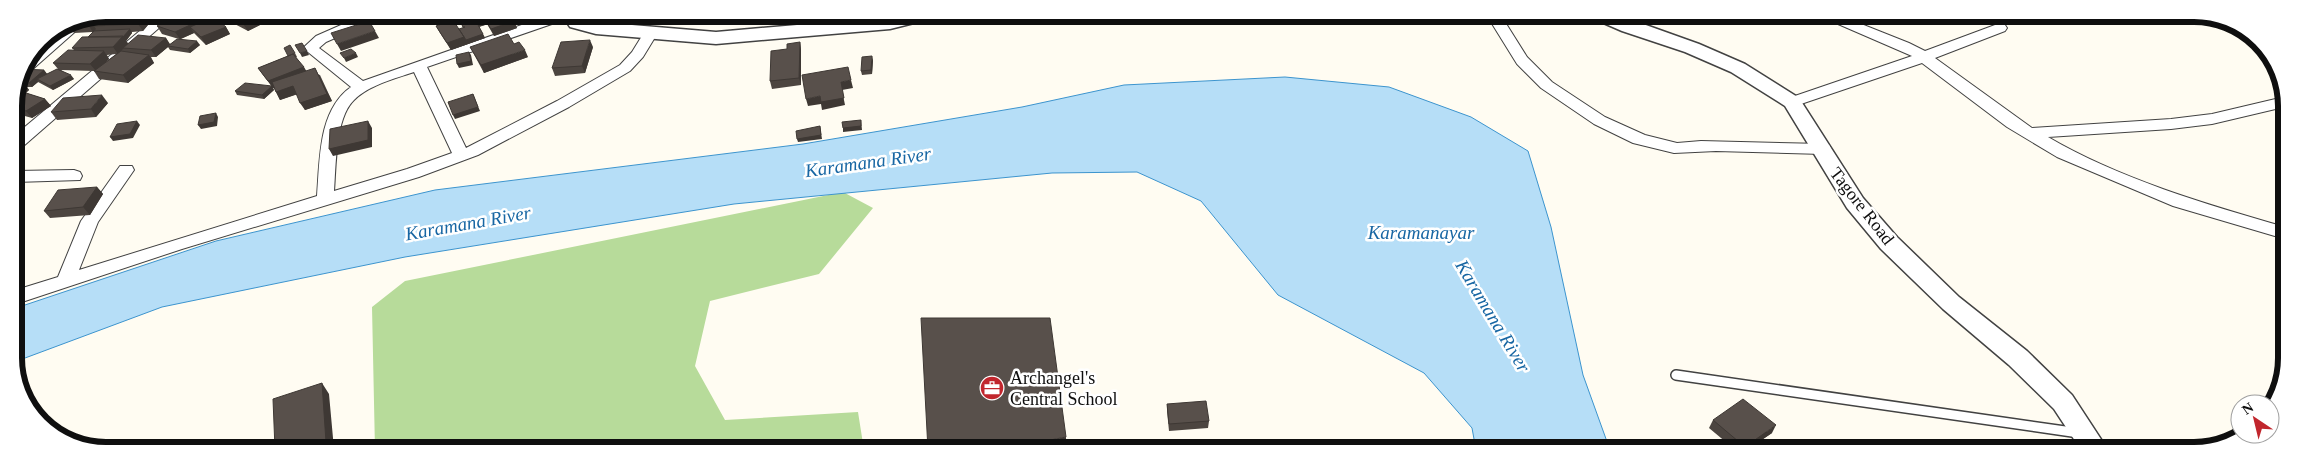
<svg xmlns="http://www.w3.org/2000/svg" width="2300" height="464" font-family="'Times New Roman',serif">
<rect width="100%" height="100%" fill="#fffcf2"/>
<!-- forest -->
<path fill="#b7db9a" d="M843,192L873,208L819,274L710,301L695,366L725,420L858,412L864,450H375L372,307L405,281Z"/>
<!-- water -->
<path fill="#b6def7" stroke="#3c94ce" d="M1285,77L1389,87L1471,117L1528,151L1551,227L1583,375L1610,450H1476L1472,428L1424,373L1278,295L1201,201L1137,172L1052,173L734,204L405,257L162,307L17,361L16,308L216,241L435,190L803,144L1022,107L1124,85Z"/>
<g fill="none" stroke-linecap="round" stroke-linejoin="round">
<!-- service casing -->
<g stroke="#424242" stroke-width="12">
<path id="service" d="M1676,375L2079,433"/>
</g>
<!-- minor casing -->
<g stroke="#424242" stroke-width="2">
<path id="minor" d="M160,14H175L20,149L14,150V136Z
M366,14H385L383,17L326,42L319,48L363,81L553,14H574L572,17L427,67L466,148L557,101L620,65L632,52L645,31H655L657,34L643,57L630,71L569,107L478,155L419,177L182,249L16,304V290L58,277L81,221L120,166H132L134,170L98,222L79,270L317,196C320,160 318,110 351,87L303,48L316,36ZM414,72L452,153L407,169L334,191C336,167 335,118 354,100C369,85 394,79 414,72Z
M1486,14H1500L1527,57L1552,82L1605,117L1645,135L1677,143L1701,141L1823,144L1829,145L1831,149L1829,153L1823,154L1716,151L1674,153L1633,143L1594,124L1541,88L1517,64Z
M1505,14H1575C1564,26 1522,21 1507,17Z
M1815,14H1836L1909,43L1925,51L1995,25H2005L2007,28L2005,31L1935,58L2032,128L2171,119L2212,114L2284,97V107L2212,124L2171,129L2048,137C2120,179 2205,204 2285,227V239L2173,206L2057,157L2007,127L1922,63L1798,105H1786L1784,102L1786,99L1912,56Z
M87,18L86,22L26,75L20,76L32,55L68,23Z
M74,170L80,172L82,176L80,180L15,182V171Z"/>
</g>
<!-- tertiary casing -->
<g stroke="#424242" stroke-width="3">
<path id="tertiary" d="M561,14H580L584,19L596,22L716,32L890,17L904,14H936L934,18L890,29L716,44L596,34L570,27Z
M1590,14H1615L1699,44L1745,64L1799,98L1863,198L1897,237L1959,297L2027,351L2072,395L2108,450H2081L2054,409L2009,365L1943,309L1881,249L1847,208L1785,106L1731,72L1685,52L1622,31L1592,18Z"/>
</g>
<!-- service -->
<use href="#service" stroke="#fff" stroke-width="9"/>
<!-- minor -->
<use href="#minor" fill="#fff" fill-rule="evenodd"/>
<!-- tertiary -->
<use href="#tertiary" fill="#fff" fill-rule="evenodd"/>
</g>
<!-- wall -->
<path fill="#4c4540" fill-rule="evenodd" d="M106,14H157L143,31L132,32V33L126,41L128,43L166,38L170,44L179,39L162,34L157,26L202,15L207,20L226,27L230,34L206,45L194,33L181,39L200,45L190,53L170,50L168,47L156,57H151L154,63L128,83L99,79L94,71L61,70L74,79L53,90L40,83L38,82L32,87H27L29,90L26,93L45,99L51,106L32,118L14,113V106L21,71L44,70L47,74L58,69L53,63L74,50L72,48L88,37L93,32L74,33L68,25ZM116,54L103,64L109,59L107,55Z
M224,14H275L276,17L248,31L229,21Z
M427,14H510L517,28L494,36L483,17L482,18L485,25L479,27L485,38L468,44L467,42L468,44L451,50L440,33L436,26L459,29L463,28L462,24L460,25L455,16L433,23Z
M800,42L801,50V85L772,89L770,81Z
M470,47L528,57L484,73Z
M593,47L585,73L555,76L552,68Z
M295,53L297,57H296L306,71L320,75L332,101L305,110L297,94L280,100L274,88H273L263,75L258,68Z
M873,60L872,74L862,75L861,71Z
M272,86L274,90L264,99L237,95L235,91Z
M108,103L96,117L57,120L51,112Z
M97,187L103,194L90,215L50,218L44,211Z
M1167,404L1209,421L1208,428L1169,431L1167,411Z
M1713,420L1772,433L1748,449L1759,450H1689L1692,444L1733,448L1709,428Z"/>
<!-- shaded-wall -->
<path fill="#3e3834" d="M106,14L94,26L96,29L93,32L88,25L97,16Z
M124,14H133L127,18L129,22L119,20Z
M144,14H157L143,31L138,24Z
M263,14H275L276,17L248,31L243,24Z
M315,14H334L318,19Z
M436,14H454L455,16L433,23L430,16Z
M479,14H492H481L483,17L460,25L459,21Z
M204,16L209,23L190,27L194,33L180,39L175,32Z
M70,21L58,32L57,30Z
M483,21L485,25L478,27L477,23Z
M514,21L517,28L494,36L491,29Z
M226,27L230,34L206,45L201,37Z
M130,29L132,33L126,41L128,44L123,48V49L118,54L113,47Z
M375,31L379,38L341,51L337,44Z
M483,34L485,38L468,44L466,40Z
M46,37L49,41L33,53L41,41Z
M464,37L468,44L451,50L447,43Z
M166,38L170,45L168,46V47L156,57L151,50Z
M590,40L593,47L585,73L582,66Z
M197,41L200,45L190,53L188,49Z
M800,42L801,50V85L799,78Z
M525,50L528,57L484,73L481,65Z
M104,51L109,59L96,71L90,64Z
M307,51L309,55L302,57L300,53Z
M469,52L471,55L473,65L459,68L457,64Z
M356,53L358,57L346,62L344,58Z
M149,55L154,63L128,83L123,75Z
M872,56L873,60L872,74L871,70Z
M304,67L308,74L273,88L268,81Z
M315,68L332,101L305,110L300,103Z
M44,70L47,74L37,79L38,82L32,87L29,83Z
M71,75L74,79L53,90L50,86Z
M851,80L853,88L842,90L845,105L822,110L821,104L808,106L806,99L820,96L841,82Z
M26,86L29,90L15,101L16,94Z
M272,86L274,90L264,99L262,95Z
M293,86L298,94L280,100L276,92Z
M473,94L480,111L455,119L453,115Z
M102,95L108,103L96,117L91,109Z
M45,99L51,106L32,118L26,111Z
M216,113L218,117L217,126L201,129L198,125Z
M861,120L862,130L843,132V128Z
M137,121L140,125L133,138L113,141L110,137Z
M368,121L372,128V147L333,156L329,149Z
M820,126L822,139L798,142L797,139Z
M97,187L103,194L90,215L83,207Z
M322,383L329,394L334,449H306Z
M1776,425L1772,433L1747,450H1743L1745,447Z
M1066,437V447L1054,450H998Z"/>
<!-- building -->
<path fill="#58504b" stroke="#3e3834" d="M105,14H124L119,20L136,19L141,14H146L138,24L94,26Z
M131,14H141L139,15H135L132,18H127Z
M178,14H198L204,16L188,26L175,32L157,26Z
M224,14H263L243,24Z
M428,14H436L430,16Z
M454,14H479L459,21Z
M481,14H510L514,21L491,29Z
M97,16L88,25H68L73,20Z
M214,17L226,27L201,37L190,27Z
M481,17L483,21L477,23L483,34L466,40L459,29L465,27H463L461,23Z
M453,20L464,37L447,43L436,26Z
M369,21L375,31L337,44L331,33Z
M130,29L123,37H88L94,31Z
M508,34L514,44L519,42L525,50L481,65L470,47Z
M138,35L166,38L151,50L123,48Z
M123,36L113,47L72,48L82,37Z
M177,39L197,41L188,49L168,46Z
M590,40L582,66L552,68L561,42Z
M800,42L799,78L770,81L771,51L787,49V44Z
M302,43L307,51L300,53L295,45Z
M290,45L295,53L288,56L284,48Z
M351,49L356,53L344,58L340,53Z
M68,50L104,51L90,64L53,63Z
M121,51L149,55L123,75L94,71Z
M469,52L471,61L457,64L456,55Z
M293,54L304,67L268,81L258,68Z
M872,56L871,70L861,71L862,57Z
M848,67L851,80L841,82L844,98L821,102L820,96L806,99L802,75Z
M315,68L327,94L300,103L293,86L276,92L272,82Z
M22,69L44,70L29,83H18Z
M57,69L71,75L50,86L37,79Z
M245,83L272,86L262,95L235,91Z
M18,85L26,86L16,94Z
M23,92L45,99L26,111L14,107L16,96Z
M473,94L478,107L453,115L448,102Z
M102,95L91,109L51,112L63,98Z
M216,113L214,122L198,125L200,116Z
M861,120V126L843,128L842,122Z
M137,121L130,134L110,137L117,124Z
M368,121V140L329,149L330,129Z
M820,126L821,135L797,139L796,131Z
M97,187L83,207L44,211L58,190Z
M921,318H1050L1066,437L998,450H928Z
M322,383L326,442L306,449H275L273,399Z
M1743,399L1776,425L1745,447L1713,420Z
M1206,401L1209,421L1169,424L1167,404Z
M1692,444L1759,450H1693Z"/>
<!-- icons -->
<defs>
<g id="office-disc" transform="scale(1.25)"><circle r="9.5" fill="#c1262d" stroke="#fff"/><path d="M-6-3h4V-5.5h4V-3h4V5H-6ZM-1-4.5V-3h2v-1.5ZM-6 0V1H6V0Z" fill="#fff"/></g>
</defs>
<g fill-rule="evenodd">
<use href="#office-disc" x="992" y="388"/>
</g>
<g text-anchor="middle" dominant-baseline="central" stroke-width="5" stroke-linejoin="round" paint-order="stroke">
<!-- street labels -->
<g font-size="18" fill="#0f0f0f" stroke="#fff">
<text transform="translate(1862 206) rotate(52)">Tagore Road</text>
</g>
<!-- poi labels -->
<g font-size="18" fill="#0f0f0f" stroke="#fff" text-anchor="start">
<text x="1010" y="378">Archangel's<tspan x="1010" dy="21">Central School</tspan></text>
</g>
<!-- water labels -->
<g font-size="19" font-style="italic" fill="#1766a3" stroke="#fff">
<text transform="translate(868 162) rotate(-8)">Karamana River</text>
<text transform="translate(468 223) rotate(-10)">Karamana River</text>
<text x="1421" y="232">Karamanayar</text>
<text transform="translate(1493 316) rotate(59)">Karamana River</text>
</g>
</g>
<!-- crop -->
<path d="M0 0H2300V464H0ZM106 22H2194A84 84 0 0 1 2278 106V358A84 84 0 0 1 2194 442H106A84 84 0 0 1 22 358V106A84 84 0 0 1 106 22Z" fill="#fff" fill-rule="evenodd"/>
<path fill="none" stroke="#0f0f0f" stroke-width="6" d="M106 22H2194A84 84 0 0 1 2278 106V358A84 84 0 0 1 2194 442H106A84 84 0 0 1 22 358V106A84 84 0 0 1 106 22Z"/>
<!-- north arrow -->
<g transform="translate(2255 419) rotate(325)"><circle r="24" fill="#ffffff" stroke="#9f9f9f"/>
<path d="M0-4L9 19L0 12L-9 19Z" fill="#c1262d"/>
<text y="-8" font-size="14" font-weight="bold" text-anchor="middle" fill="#0f0f0f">N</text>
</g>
</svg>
